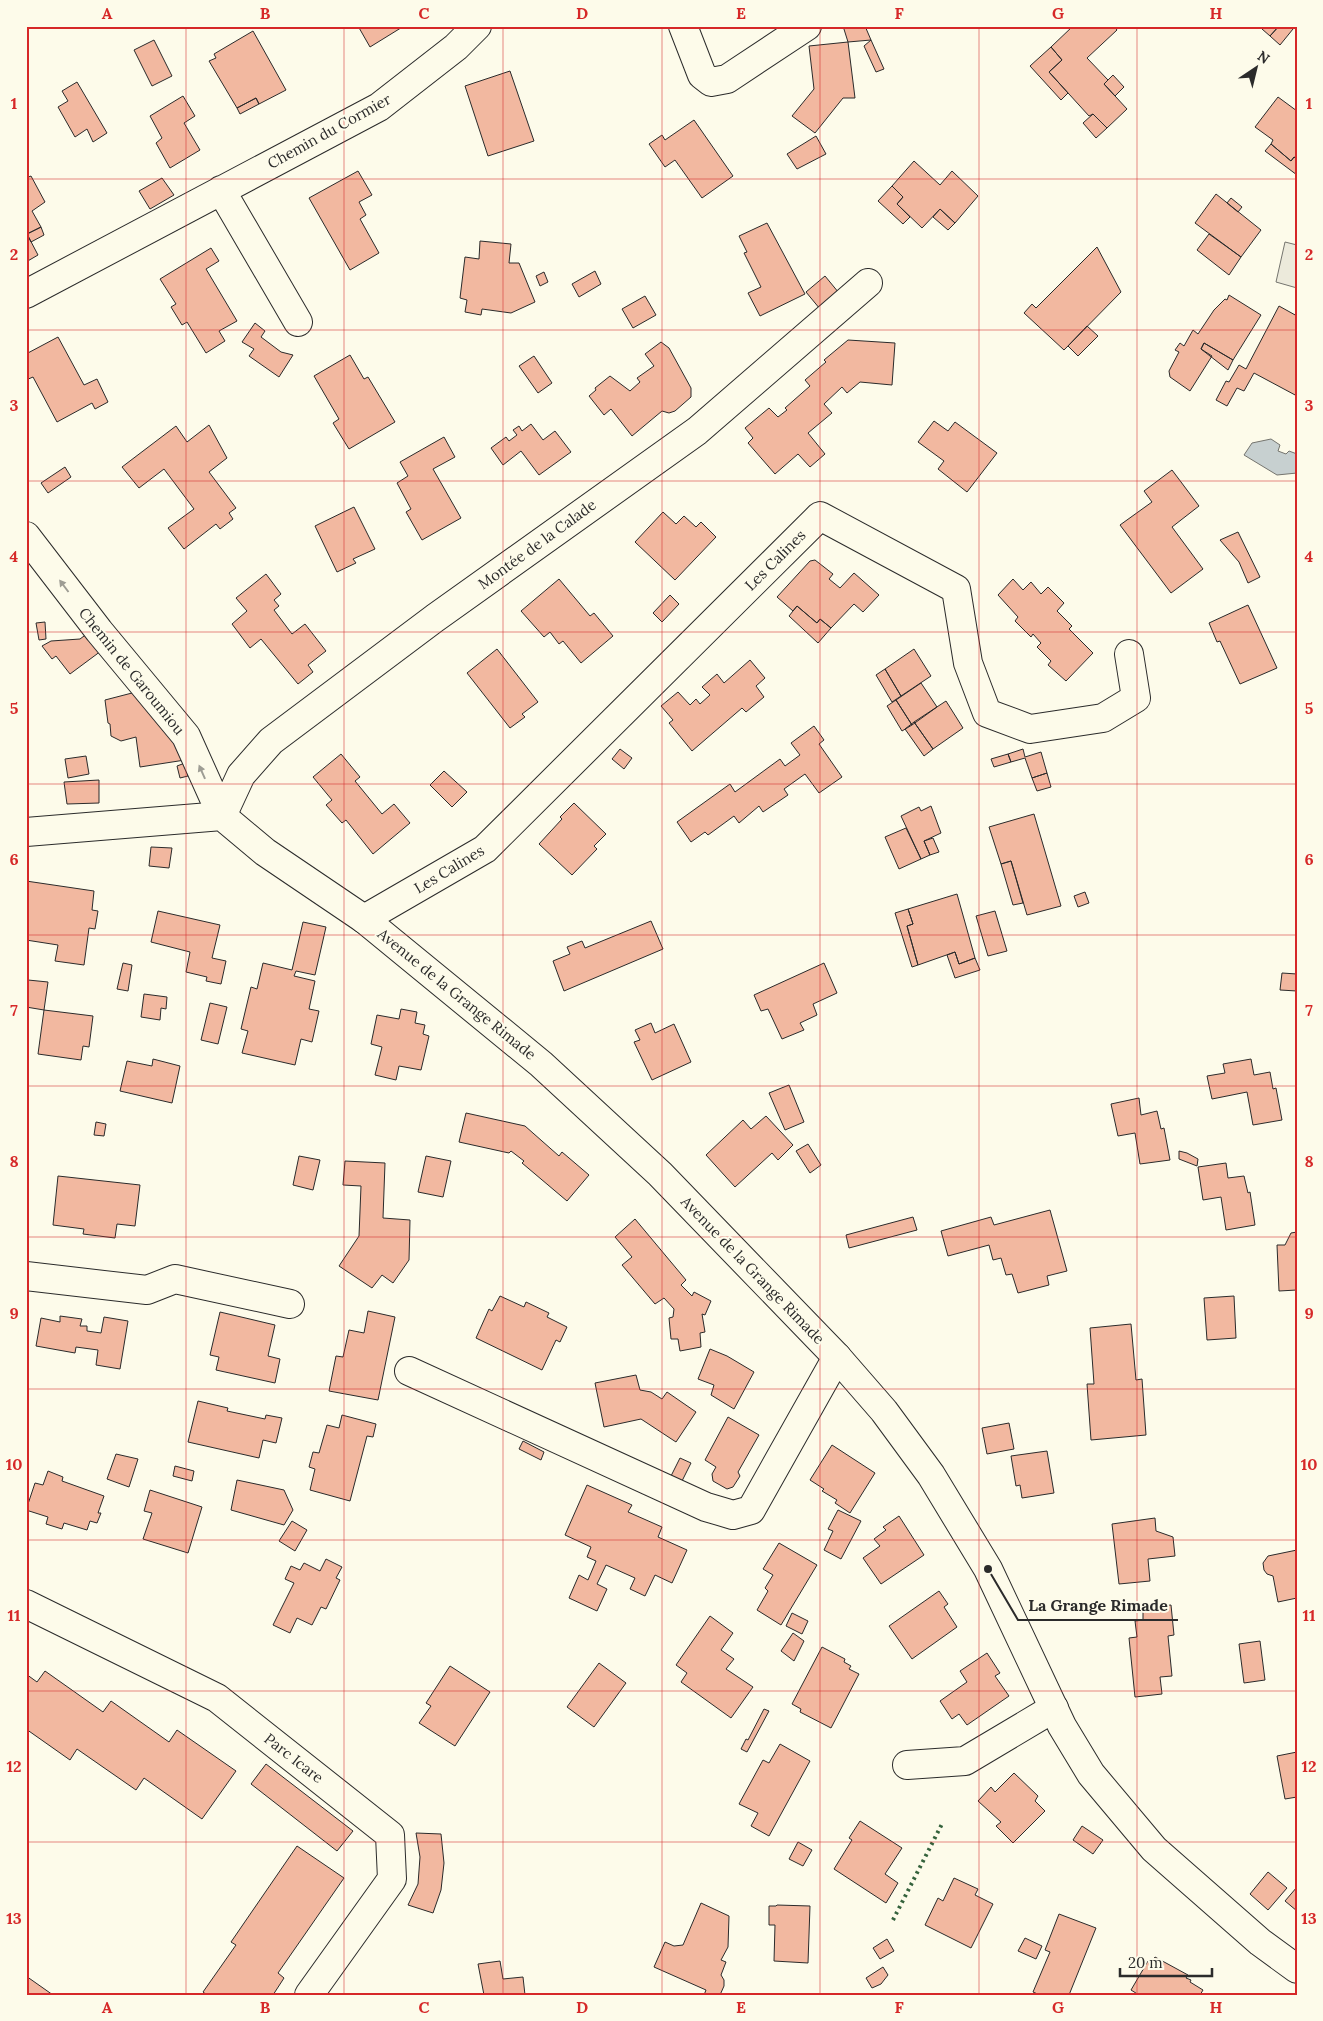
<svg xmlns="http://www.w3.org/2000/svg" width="1323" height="2021" font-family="Lora,serif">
<rect width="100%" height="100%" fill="#fdfbea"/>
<!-- parking -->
<path fill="#eceadb" stroke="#74746e" d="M1285,242L1297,245V288L1276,282Z"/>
<!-- water -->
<path fill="#c7d0d0" stroke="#74746e" d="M1271,439L1280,445L1278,451L1286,454L1289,451L1297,454V473L1277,475L1244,455L1252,443Z"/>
<!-- building -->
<path fill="#f2b8a0" stroke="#2b2b2b" d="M358,26H404L370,47Z
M843,26H865L871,40L848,42Z
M1073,26H1114L1117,30L1087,58L1108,80L1104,84L1127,109L1107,128L1093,114L1089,116L1049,72L1062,60L1051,47Z
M1264,26H1279L1270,36L1262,29Z
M1279,26H1290L1293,29L1280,45L1270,36Z
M253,31L286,90L259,104L256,98L237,108L209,61L216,58L214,54Z
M154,40L172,76L152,86L134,50Z
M871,40L884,69L876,72L864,46Z
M848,42L855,98H843L815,133L792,116L814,89L809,46Z
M1051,47L1062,60L1049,72L1068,93L1061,100L1030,66Z
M510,71L534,141L488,156L465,86Z
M1113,75L1124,87L1115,96L1104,84Z
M77,82L107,133L93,142L87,129L75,137L58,107L68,101L62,91Z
M183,96L195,116L184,123L200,150L170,168L156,143L162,138L150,116Z
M1278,97L1297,111V159L1294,157L1291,161L1271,144L1273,140L1255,127Z
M256,98L259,104L240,114L237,108Z
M1093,114L1107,128L1096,138L1083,123Z
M694,120L733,176L702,198L675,160L665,167L649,144L662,135L665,140Z
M816,136L826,154L797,169L787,154Z
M1271,144L1291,161L1294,157L1297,159V175L1265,151Z
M914,161L940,185L952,171L978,196L955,223L940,209L922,228L897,204L903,197L892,186Z
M358,171L372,195L359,202L366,215L360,219L379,253L350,270L309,198Z
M31,176L45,202L32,211L41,227L27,234L38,255L26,262V178Z
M162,178L174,195L150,209L139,191Z
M892,186L903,197L897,204L910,217L903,224L878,201Z
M1216,194L1261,230L1241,257L1195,223Z
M1231,198L1242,207L1238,212L1227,203Z
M940,209L955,223L948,230L933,217Z
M767,223L805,294L760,316L748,293L761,287L744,253L747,252L739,236Z
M41,227L44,235L31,242L27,234Z
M1209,234L1241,257L1229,275L1197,250Z
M480,241L511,244L509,263H519L535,302L511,313L482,309L481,315L465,312L467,300L460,298L465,257L479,259Z
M1097,247L1121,292L1064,350L1024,313L1032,304L1036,308Z
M211,248L219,261L206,269L237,321L219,331L225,341L206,353L187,322L182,325L171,307L176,304L160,279Z
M595,271L601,284L579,297L572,284Z
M544,272L548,282L540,286L536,276Z
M825,276L839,293L820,309L806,292Z
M1229,295L1261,315L1233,360L1204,343L1201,349L1212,356L1190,391L1170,377L1169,371L1179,352L1175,350L1180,343L1184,346L1193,330L1198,334L1214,310L1225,299L1227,300Z
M645,296L656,315L633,328L622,309Z
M1279,306L1297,316V396L1254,373L1244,391L1237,388L1227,406L1216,400L1226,381L1229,382L1239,365L1246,369Z
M255,323L265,331L261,337L281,352L293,355L279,377L249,356L254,349L242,342Z
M1087,326L1098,336L1078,356L1068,346Z
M58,337L84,385L97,379L108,402L95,409L92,403L57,422L33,377L26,380V354Z
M848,340L895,343L892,385L860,382L847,393L842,387L824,404L832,413L808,433L825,454L810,467L798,454L775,474L748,443L753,438L745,428L769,408L778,417L787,410L785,408L810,386L805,380L826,362L824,360Z
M661,342L669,348L691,388V397L675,411L669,413L662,411L632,436L611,409L604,415L589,396L596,390L595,388L610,376L630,391L640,382L637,378L654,366L645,354Z
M1204,343L1233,360L1228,370L1201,349Z
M350,355L364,379L368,377L395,422L349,449L333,423L339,419L314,376Z
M534,356L552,383L538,393L519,366Z
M934,421L948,431L955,422L997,453L967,492L938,469L944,461L918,442Z
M531,424L543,440L555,431L571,452L539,475L521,451L503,465L491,448L506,437L509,441L517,435L513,430L519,426L522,431Z
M209,425L227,458L209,472L236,508L229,513L233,519L220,529L216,524L184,549L168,528L194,509L164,469L139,488L122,467L176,426L187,442Z
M444,437L455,457L433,469L461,518L422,540L406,512L411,509L397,483L408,476L400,462Z
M65,467L71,477L48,493L41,483Z
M1172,470L1199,506L1172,527L1203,569L1171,593L1120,525L1152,502L1144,491Z
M354,507L375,549L353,559L356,563L337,572L315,526Z
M663,512L676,524L684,516L696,527L701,522L716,537L675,580L635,542Z
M1238,532L1260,577L1248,583L1239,562L1220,540Z
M815,560L833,574L829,579L840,588L854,573L879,595L863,612L854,604L831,628L820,619L817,623L797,606L793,611L777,597L810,561Z
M266,574L281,594L274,600L279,606L274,610L292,634L305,624L326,651L308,665L313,672L298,684L261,639L250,648L232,624L247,611L236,598Z
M559,579L590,616L594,613L613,636L581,663L563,641L559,644L550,632L544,637L521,611Z
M1013,579L1023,590L1031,582L1041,594L1048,587L1064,603L1057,611L1072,626L1069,629L1093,653L1066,681L1048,665L1051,661L1037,647L1041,643L1033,634L1031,637L1015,621L1018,617L998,595Z
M670,595L679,604L662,622L653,613Z
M1248,605L1277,668L1240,684L1220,641L1217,642L1209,623Z
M797,606L817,623L820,619L831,628L818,643L789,616Z
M45,622L46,639L39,640L36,623Z
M88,633L101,651L70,674L56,656L52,659L42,646L51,641L80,639Z
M497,649L538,702L522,714L525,717L510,728L467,673Z
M914,649L931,676L901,696L885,669Z
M750,660L765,678L756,686L764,697L746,712L742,708L692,751L669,723L673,720L661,706L678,692L690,705L696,699L700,704L710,695L702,687L717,674L724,683Z
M885,669L901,696L892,702L876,675Z
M921,683L937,707L912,725L896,700Z
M132,693L149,708L166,728L185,760L140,767L136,737L121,741L111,736L110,724L108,723L105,700Z
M896,700L912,725L902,731L887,706Z
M946,701L963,728L933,749L914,722Z
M914,722L933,749L924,756L905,729Z
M814,726L824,740L819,744L842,777L819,793L805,774L784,789L788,795L763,812L759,806L739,823L734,816L708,835L705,832L691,842L677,822L730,784L735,792L780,759L785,766L800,755L791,743Z
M620,749L632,758L624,769L612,759Z
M1023,749L1025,757L1041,752L1047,773L1032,778L1025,758L1011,762L1008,754Z
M341,754L360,777L355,781L382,814L394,804L410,823L373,854L346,820L342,823L326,805L332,800L313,777Z
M1008,754L1011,762L994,767L991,759Z
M86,756L89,774L68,778L65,759Z
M185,763L188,776L180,778L177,766Z
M444,771L467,792L452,807L430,785Z
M1047,773L1051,787L1037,791L1032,778Z
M99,780V803L67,804L64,782Z
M574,803L606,834L594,846L597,849L572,875L539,844L562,819L560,817Z
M931,806L941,833L924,841L930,855L921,859L901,816L919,807L921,811Z
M1034,814L1061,906L1027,915L1011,861L1001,864L989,827Z
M906,828L921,859L899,869L885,837Z
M933,838L939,852L930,855L924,841Z
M151,847L172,848L169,868L149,866Z
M1011,861L1023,903L1013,905L1001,864Z
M26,881L94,891L92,910L98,911L95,929L89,928L84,965L55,961L58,945L26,940Z
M1085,892L1089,903L1078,907L1074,896Z
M957,894L975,958L959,964L955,952L918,965L907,926L913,924L908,909Z
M908,909L913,924L907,926L918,965L912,967L895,913Z
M158,911L220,925L212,958L226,961L221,984L206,981L207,977L186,972L190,952L151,942Z
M995,911L1007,951L988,956L976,916Z
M651,921L663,949L564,991L553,961L570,954L567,947L582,941L585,948Z
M303,922L326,927L315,975L296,971L294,976L315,981L309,1009L319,1011L312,1042L301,1039L295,1065L242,1053L248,1031L241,1029L251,987L257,989L263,963L292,970Z
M955,952L959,964L975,958L980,970L955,978L947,955Z
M123,963L132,965L128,991L117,989Z
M824,963L837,993L813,1004L817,1015L800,1023L804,1030L782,1039L768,1009L761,1011L754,995Z
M1282,973L1297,974V991L1280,990Z
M28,980L48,982L44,1010L26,1007Z
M144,994L167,997L166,1009L161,1008L160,1020L141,1017Z
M210,1003L227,1007L218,1044L201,1040Z
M401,1009L417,1012L415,1023L425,1025L423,1034L429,1036L421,1070L399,1066L396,1080L375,1075L382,1047L371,1044L377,1015L399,1019Z
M44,1010L93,1016L89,1047L83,1046L81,1060L38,1054Z
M651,1023L655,1033L674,1024L691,1062L652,1080L634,1042L640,1040L635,1030Z
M153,1059L180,1066L172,1103L120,1091L127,1061L152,1066Z
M1251,1059L1254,1075L1270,1072L1273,1089L1276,1088L1282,1120L1253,1125L1247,1092L1212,1099L1207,1076L1225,1073L1223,1064Z
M789,1085L804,1122L785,1130L769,1093Z
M1139,1098L1141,1115L1157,1111L1161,1129L1164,1128L1170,1160L1140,1164L1135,1133L1118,1136L1111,1104Z
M466,1113L525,1126L559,1156L562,1152L589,1175L567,1201L522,1163L524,1161L511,1151L509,1153L459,1142Z
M766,1116L793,1145L778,1160L772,1153L735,1187L706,1155L743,1120L751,1129Z
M96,1122L106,1124L104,1136L94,1135Z
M808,1144L821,1165L810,1173L796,1151Z
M1179,1151L1187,1153L1198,1159L1197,1166L1179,1159Z
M299,1156L320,1160L313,1190L293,1185Z
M426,1156L451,1161L443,1197L418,1192Z
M345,1161L385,1163L383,1218L410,1220L409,1260L393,1283L382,1275L372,1288L339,1266L359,1236L361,1186L343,1185Z
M1226,1163L1228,1178L1244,1176L1248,1193L1250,1192L1255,1225L1226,1230L1221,1197L1203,1200L1198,1167Z
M58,1176L140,1185L135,1226L117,1224L115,1238L83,1234L84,1229L53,1225Z
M1050,1210L1067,1271L1047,1276L1049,1285L1018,1293L1012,1274L1006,1275L1001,1258L993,1260L989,1245L948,1256L941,1231L991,1217L994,1225Z
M913,1217L917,1230L849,1248L846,1235Z
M635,1219L686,1280L681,1285L692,1296L694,1292L711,1301L705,1315L702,1314L705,1332L700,1333L701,1347L680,1351L678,1339H671L669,1318L673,1317L674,1309L664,1298L655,1304L622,1265L632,1257L615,1237Z
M1297,1232V1290L1279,1291L1277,1245H1285L1291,1233Z
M500,1296L524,1307L526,1302L549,1313L547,1317L567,1327L560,1342L556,1340L542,1370L476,1338L489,1309L492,1311Z
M1234,1296L1236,1338L1207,1340L1204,1298Z
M368,1311L395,1317L378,1400L329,1391L336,1356L343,1357L349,1330L364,1333Z
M220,1312L275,1325L268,1356L280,1359L275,1383L216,1370L219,1357L210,1355Z
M60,1316L82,1319L80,1326H87V1331L101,1333L104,1317L128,1321L120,1369L96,1365L98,1350L76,1347L75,1353L36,1346L41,1318L60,1322Z
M1131,1324L1136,1380L1142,1379L1146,1435L1091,1440L1087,1384H1094L1090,1328Z
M710,1349L727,1356L754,1372L734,1409L711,1395L714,1385L698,1379Z
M636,1375L640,1390L651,1392L662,1399L667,1392L696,1412L676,1442L641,1419L604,1427L595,1383Z
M198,1401L228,1408L227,1411L265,1419L266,1415L282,1418L276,1443L263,1440L259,1458L188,1442Z
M342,1415L376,1424L373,1437L367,1436L350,1501L310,1490L315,1469L309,1467L313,1452L319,1453L327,1425L339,1428Z
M728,1417L759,1435L738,1472L740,1476L733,1487L727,1489L713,1481L712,1474L716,1467L705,1460Z
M1009,1423L1014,1449L987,1454L982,1428Z
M523,1441L544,1452L541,1460L519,1449Z
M832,1445L875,1473L850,1513L835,1503L837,1500L822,1491L824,1489L810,1480Z
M1047,1451L1054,1493L1022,1498L1020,1485L1016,1486L1011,1456Z
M116,1454L138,1459L129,1487L107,1479Z
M680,1458L691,1463L679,1487L668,1482Z
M175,1466L194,1471L192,1481L173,1476Z
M48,1471L63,1477L62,1481L104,1496L98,1513H101L97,1523L90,1521L87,1530L64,1523L62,1529L46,1524L48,1517L26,1510L35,1483L43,1485Z
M237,1480L284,1490L293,1510L284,1525L231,1510Z
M587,1485L632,1505L628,1512L662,1527L658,1537L687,1550L672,1583L655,1575L645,1596L630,1589L635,1578L606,1565L597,1584L607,1589L597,1611L569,1598L579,1575L588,1580L596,1561L587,1557L591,1547L565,1535Z
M150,1490L202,1507L188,1553L143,1539L152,1513L144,1511Z
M838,1510L861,1521L841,1559L824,1550L833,1531L828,1529Z
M899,1516L924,1555L881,1584L863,1558L880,1546L874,1539L886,1530L883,1527Z
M1155,1518L1156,1531L1173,1537L1175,1556L1148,1559L1150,1581L1119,1584L1112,1524Z
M292,1521L307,1530L295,1551L279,1541Z
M779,1543L817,1565L781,1625L757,1610L768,1591L765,1588L773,1575L763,1569Z
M1297,1550V1598L1278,1602L1273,1576L1267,1574L1264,1570L1263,1563L1268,1556Z
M326,1559L342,1567L336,1578L340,1580L326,1609L321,1607L312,1625L297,1618L290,1633L273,1625L294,1583L285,1579L291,1566L300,1570L304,1563L320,1571Z
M939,1591L948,1604L944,1607L957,1627L912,1659L889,1626Z
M1171,1605L1174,1635L1168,1636L1172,1676L1160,1677L1162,1694L1135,1697L1129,1638L1137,1637L1135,1621L1143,1620V1608Z
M792,1613L808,1621L802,1634L786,1626Z
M710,1616L733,1633L721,1650L734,1659L726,1669L753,1687L731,1718L681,1682L687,1673L676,1665Z
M793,1633L804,1641L794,1661L781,1651Z
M1260,1641L1265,1680L1244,1683L1239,1644Z
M822,1647L845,1659L844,1662L851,1666L849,1669L859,1674L831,1728L800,1712L801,1709L792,1704Z
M987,1653L1000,1673L995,1676L1009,1696L967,1725L959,1714L952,1719L940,1701L967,1682L960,1671Z
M599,1663L626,1683L594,1727L567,1707Z
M450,1666L490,1692L455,1746L419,1723L431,1706L426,1703Z
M45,1671L103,1712L111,1701L169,1742L177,1730L236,1771L202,1819L144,1778L136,1790L77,1749L70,1760L26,1729V1674L37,1682Z
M764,1709L769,1711L747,1752L741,1749L746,1739L748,1740Z
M780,1744L810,1761L769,1836L751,1826L758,1813L739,1804L763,1760L769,1763Z
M1297,1752V1797L1285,1799L1277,1756Z
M266,1764L353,1831L337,1851L251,1784Z
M1014,1773L1038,1796L1035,1801L1045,1811L1013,1843L996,1826L1001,1822L978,1801L991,1787L995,1792Z
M860,1821L902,1848L885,1874L898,1883L886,1903L834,1869L852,1840L849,1838Z
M1082,1826L1103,1840L1093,1854L1073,1840Z
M416,1833L441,1834L444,1863L441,1890L433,1913L408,1905L418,1884L420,1857Z
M798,1842L812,1850L803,1866L789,1859Z
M297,1846L344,1878L278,1973L284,1978L273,1995H207L203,1992L236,1945L231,1942Z
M1268,1872L1287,1888L1268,1910L1250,1894Z
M954,1878L978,1889L975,1895L993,1904L971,1948L925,1925L938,1898L943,1901Z
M1297,1887V1911L1285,1901Z
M701,1903L729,1916L728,1947L721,1960L726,1962L721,1975L724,1980V1986L720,1995H704L706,1990L654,1967L665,1942L674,1946L683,1945Z
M777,1905L810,1906L808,1963L774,1961L775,1925H769V1906H776Z
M1059,1914L1096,1928L1069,1995H1040L1033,1992L1050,1952L1045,1950Z
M1025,1938L1042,1946L1036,1959L1018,1951Z
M887,1939L894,1951L880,1959L873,1948Z
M1155,1957L1188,1975L1186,1978L1191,1980L1190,1982L1203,1990L1200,1995H1139L1131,1990L1148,1961L1151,1963Z
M500,1961L503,1979L523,1977L525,1995H484L478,1964Z
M883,1967L888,1975L881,1984L872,1988L866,1978Z
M26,1976L53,1995H26Z"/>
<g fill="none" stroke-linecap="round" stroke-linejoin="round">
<!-- street casing -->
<g stroke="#2b2b2b" stroke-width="30">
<path id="street" d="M683,26L702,75L711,82L727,79L807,26
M221,190L298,322
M26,294L379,107L456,47L477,26
M26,536L99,631L186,736L222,816
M222,816L241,775L271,741L435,618L697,431L868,283
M364,919L485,849L820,516L956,589L968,663L987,713L1030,729L1103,718L1136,698L1129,654
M26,1276L147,1290L175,1279L290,1304
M409,1371L706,1507L733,1515L751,1510L837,1357
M26,1604L217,1698L390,1835L392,1879L309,1995
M907,1765L965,1761L1054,1708"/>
</g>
<!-- secondary casing -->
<g stroke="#2b2b2b" stroke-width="30">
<path id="secondary" d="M26,832L222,816L265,852L364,919L541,1064L660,1174L837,1357L884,1411L931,1475L988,1569L1062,1726L1091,1774L1154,1849L1260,1942L1297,1969"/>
</g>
<!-- street -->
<use href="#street" stroke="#fdfbea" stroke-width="28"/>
<!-- secondary -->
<use href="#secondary" stroke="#fdfbea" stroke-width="28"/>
<!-- hedge -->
<path stroke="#34623c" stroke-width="4" stroke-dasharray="2.5 4" stroke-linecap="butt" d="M893,1920L943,1822"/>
</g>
<!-- one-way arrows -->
<defs><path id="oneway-solid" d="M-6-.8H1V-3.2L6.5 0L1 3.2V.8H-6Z" transform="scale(1.25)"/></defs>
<g fill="#9e9d94">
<use href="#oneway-solid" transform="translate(64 586) rotate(-127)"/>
<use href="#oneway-solid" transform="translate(202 772) rotate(-114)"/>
</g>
<!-- grid -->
<path fill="none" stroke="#d62828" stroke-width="1" stroke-opacity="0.55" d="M186,26V1995M344,26V1995M503,26V1995M662,26V1995M820,26V1995M979,26V1995M1137,26V1995M26,179H1297M26,330H1297M26,481H1297M26,632H1297M26,784H1297M26,935H1297M26,1086H1297M26,1237H1297M26,1389H1297M26,1540H1297M26,1691H1297M26,1842H1297"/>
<g text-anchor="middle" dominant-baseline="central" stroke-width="4" stroke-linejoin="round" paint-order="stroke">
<!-- street labels -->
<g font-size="15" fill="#2b2b2b" stroke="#fdfbea">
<text transform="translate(329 131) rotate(-29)">Chemin du Cormier</text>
<text transform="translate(537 544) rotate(-36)">Montée de la Calade</text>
<text transform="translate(775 560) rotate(-45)">Les Calines</text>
<text transform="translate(132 671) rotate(51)">Chemin de Garoumiou</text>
<text transform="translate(449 869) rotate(-31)">Les Calines</text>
<text transform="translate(457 994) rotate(39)">Avenue de la Grange Rimade</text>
<text transform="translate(753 1270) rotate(46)">Avenue de la Grange Rimade</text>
<text transform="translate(294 1758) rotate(38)">Parc Icare</text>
</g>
</g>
<!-- callouts -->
<path fill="none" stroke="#2b2b2b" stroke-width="2" d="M988 1569L1018 1620H1178"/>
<circle fill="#2b2b2b" stroke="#fdfbea" stroke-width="2" cx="988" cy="1569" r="5"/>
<g font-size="16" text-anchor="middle" font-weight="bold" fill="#2b2b2b" stroke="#fdfbea" stroke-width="4" stroke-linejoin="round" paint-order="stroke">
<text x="1098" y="1611">La Grange Rimade</text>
</g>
<!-- border -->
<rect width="1323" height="2021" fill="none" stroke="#fdfbea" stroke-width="55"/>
<!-- north arrow -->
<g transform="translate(1256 68) rotate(35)" stroke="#fdfbea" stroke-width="4" paint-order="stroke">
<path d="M0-4L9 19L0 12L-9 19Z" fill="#2b2b2b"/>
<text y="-8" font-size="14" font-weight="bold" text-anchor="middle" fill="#2b2b2b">N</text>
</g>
<!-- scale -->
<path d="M1120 1968v8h92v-8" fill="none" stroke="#2b2b2b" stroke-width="2.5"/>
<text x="1128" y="1968" font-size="15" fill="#2b2b2b" stroke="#fdfbea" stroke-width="4" paint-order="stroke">20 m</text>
<rect x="28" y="28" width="1268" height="1966" fill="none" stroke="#d62828" stroke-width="2"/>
<g font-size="16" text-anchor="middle" font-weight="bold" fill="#d62828">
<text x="107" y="19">A</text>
<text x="265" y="19">B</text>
<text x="424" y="19">C</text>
<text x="582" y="19">D</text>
<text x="741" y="19">E</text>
<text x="899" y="19">F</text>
<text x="1058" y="19">G</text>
<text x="1216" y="19">H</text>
<text x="14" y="109">1</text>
<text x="1309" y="109">1</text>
<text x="14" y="260">2</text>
<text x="1309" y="260">2</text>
<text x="14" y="411">3</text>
<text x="1309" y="411">3</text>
<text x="14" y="562">4</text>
<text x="1309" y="562">4</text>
<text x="14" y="714">5</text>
<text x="1309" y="714">5</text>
<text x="14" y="865">6</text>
<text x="1309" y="865">6</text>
<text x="14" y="1016">7</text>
<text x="1309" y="1016">7</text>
<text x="14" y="1167">8</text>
<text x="1309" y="1167">8</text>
<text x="14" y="1319">9</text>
<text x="1309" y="1319">9</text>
<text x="14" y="1470">10</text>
<text x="1309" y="1470">10</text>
<text x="14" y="1621">11</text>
<text x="1309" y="1621">11</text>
<text x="14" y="1772">12</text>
<text x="1309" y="1772">12</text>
<text x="14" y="1924">13</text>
<text x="1309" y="1924">13</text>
<text x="107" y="2013">A</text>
<text x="265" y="2013">B</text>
<text x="424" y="2013">C</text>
<text x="582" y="2013">D</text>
<text x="741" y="2013">E</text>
<text x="899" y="2013">F</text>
<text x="1058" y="2013">G</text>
<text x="1216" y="2013">H</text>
</g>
</svg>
